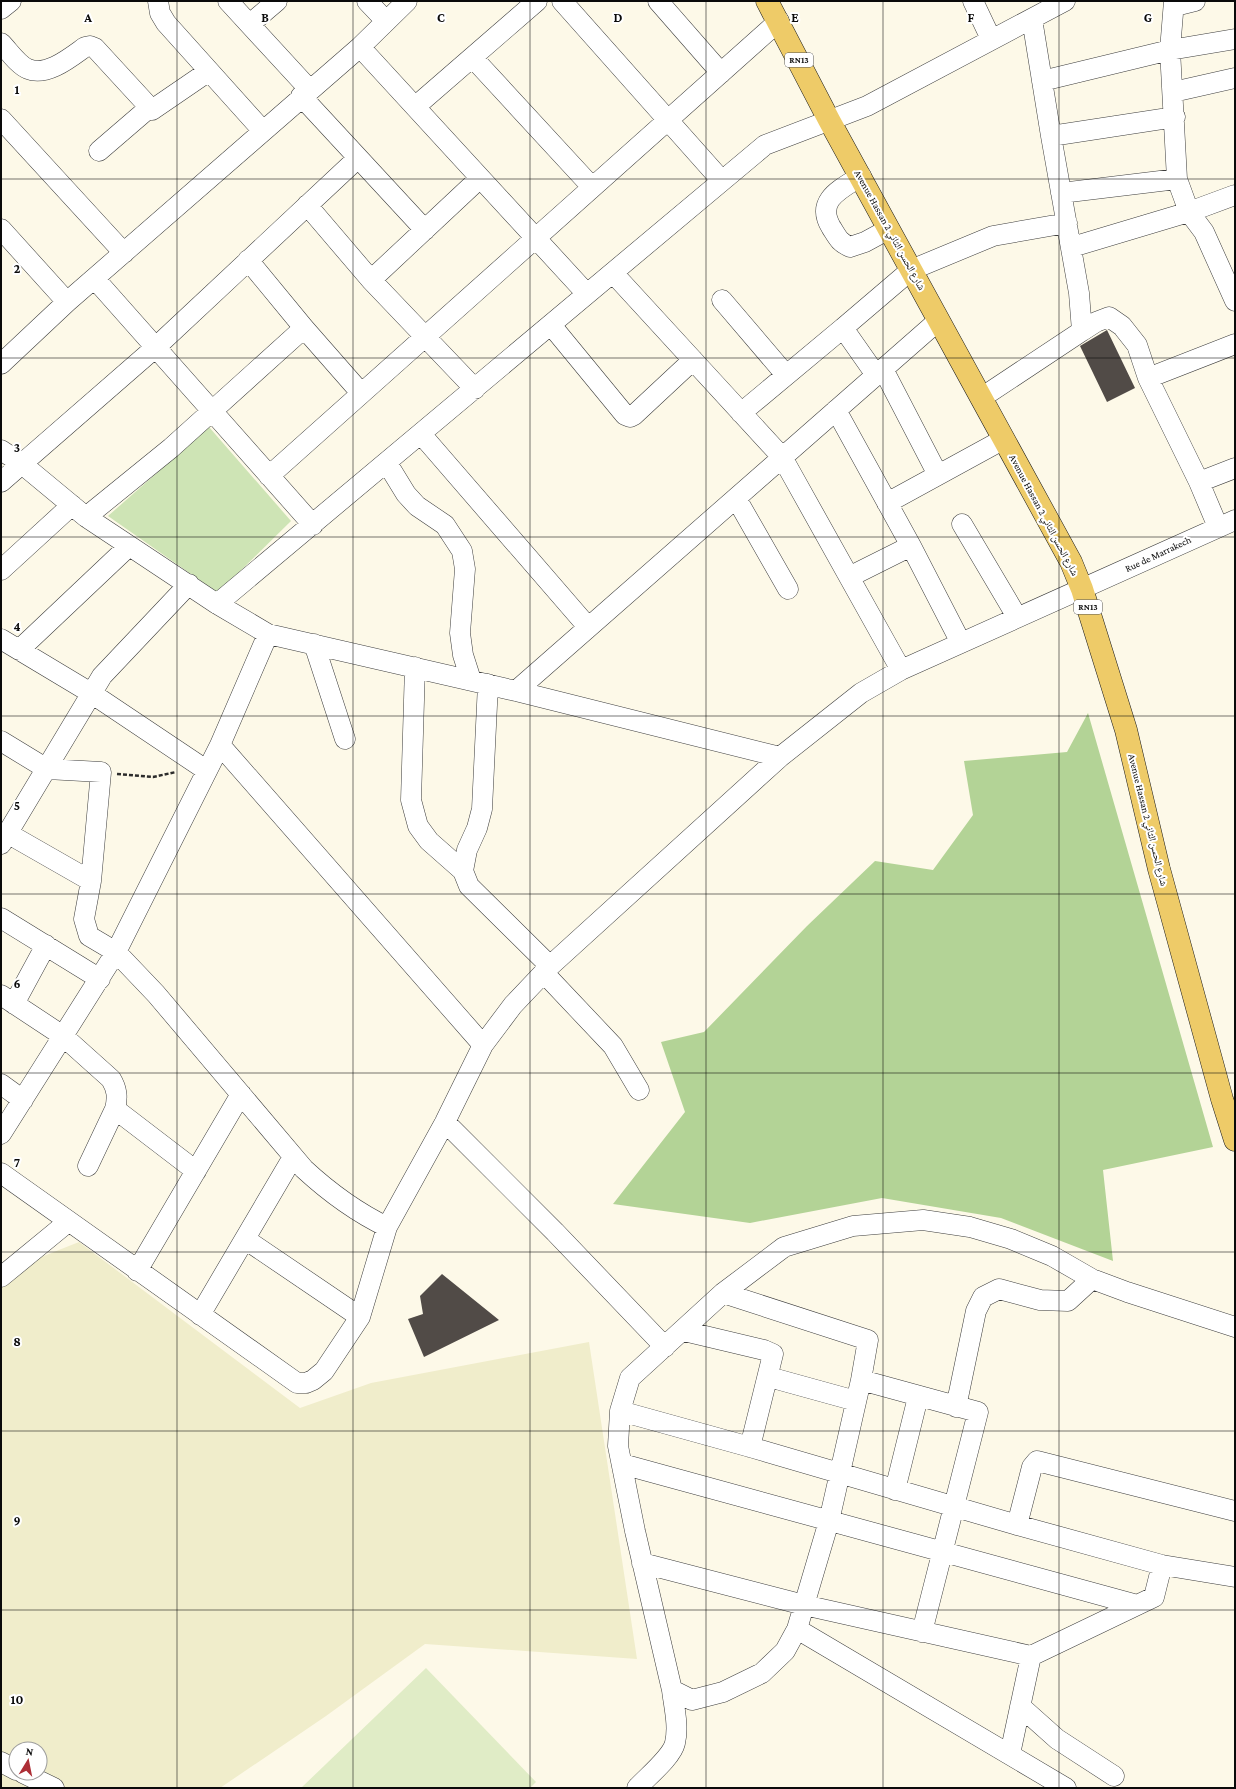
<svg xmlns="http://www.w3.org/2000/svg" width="1236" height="1789" font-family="'Crimson Pro','Noto Naskh Arabic',serif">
<rect width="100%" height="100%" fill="#fdf9e8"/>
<!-- farmland -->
<path fill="#f0edcb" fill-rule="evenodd" d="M79,1242L300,1408L371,1383L589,1342L637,1659L425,1644L326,1716L220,1788H1V1273ZM16,1749H40V1773H16Z"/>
<!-- green -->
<path fill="#cee4b5" d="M209,427L291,521L218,593L108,516Z"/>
<!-- forest -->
<path fill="#b3d396" d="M1088,713L1213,1147L1103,1170L1113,1261L1001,1218L882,1198L750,1223L613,1204L685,1112L661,1042L704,1032L807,926L875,861L933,870L973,815L964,761L1067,752Z"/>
<!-- pitch -->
<path fill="#e0ecc6" d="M426,1668L536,1782L530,1788H301Z"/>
<!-- building -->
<path fill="#514b47" d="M1107,330L1135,388L1107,402L1080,346Z
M442,1274L499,1320L424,1357L408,1319L423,1314L420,1296Z"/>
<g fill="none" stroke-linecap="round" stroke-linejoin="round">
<!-- minor casing -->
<g stroke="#3d3d3d" stroke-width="21">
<path id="minor" d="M158,1L160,13L166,23L263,131
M228,1L309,89
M367,1L386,21
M562,1L722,181
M658,1L721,73
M973,1L991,39
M1174,1L1170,50L1177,179L1189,212L1204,232L1235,301
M1175,6L1195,1
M1,9L11,1
M250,24L277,1
M1,43C9,51 18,65 28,69C47,77 71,57 85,47L90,46L95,48L152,110L209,71
M360,47L587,294
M473,58L592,187
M1042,81L1170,50L1235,39
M1173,92L1235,78
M301,96L425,230
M416,106L537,1
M1,119L124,253
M1051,136L1175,117
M99,151L149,108
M861,176C841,189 815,200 831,227C838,238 839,242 850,247L865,242L889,229
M1061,193L1177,179
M307,205L371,280L475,389
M1,229L67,302
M1072,247L1189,212L1235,195
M248,260L304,328L361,393
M613,273L782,457L901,670
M95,279L313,525
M371,280L480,178
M722,300L786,375
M551,325L625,415L630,417L634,415L693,360
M1082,331L1096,322L1109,317L1122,326L1137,345L1148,378L1199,482L1218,527
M1,364L67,302L360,47L407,1
M883,369L938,475
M876,375L843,328L911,270L993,236L1067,223
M1148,378L1235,344
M981,398L1082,331L1079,293L1051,136L1032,19
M836,410L911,546L961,643
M741,413L843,328
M421,434L588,627
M1,450L22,464L86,517L217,604L268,634L220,745L483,1045L445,1122L387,1227L360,1317L324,1371L313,1380L306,1383H297L1,1173
M387,463L406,494L417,506L445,525L462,551L465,569L460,633L463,655L471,680
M269,476L779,21
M1,482L156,347L358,158
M1199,482L1235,468
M736,498L788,589
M887,503L1004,439
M86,517L171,448L304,328
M962,524L1017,617
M1,570L72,505
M849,577L911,546
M217,604L765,145L867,106L1065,1
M268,634L516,691L780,757
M1,639L91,693L206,770
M314,644L345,739
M19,650L129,546
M415,667L411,800L418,826L429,841L463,871
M488,684L482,809L477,828L467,850L463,871L469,886L550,966
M516,691L939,320
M1,741L47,769L101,772L91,881
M7,833L91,881L84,919L89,936L116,952L156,994L304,1169C330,1193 356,1212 387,1227
M1,844L102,676L189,584
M1,918L100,979
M544,973L613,1046L639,1090
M1,995L63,1036L111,1079C117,1089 118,1097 115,1109L88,1166
M14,1004L46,945
M483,1045L513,1005L550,966L780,757L861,693L901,670L1235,520
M1,1084L23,1100
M115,1109L196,1171
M445,1122L555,1232L665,1347
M1,1134L116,952L220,745
M245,1239L360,1317
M137,1271L241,1094
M1,1277L68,1222
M723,1293L868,1340L861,1380L829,1521L797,1629L785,1651L762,1673L723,1692L692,1700L672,1690L635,1531L618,1446L620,1411L630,1378L723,1293L784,1247L853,1226L923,1220L970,1227L1011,1239L1052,1256L1092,1279L1127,1292L1235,1327
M200,1315L293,1157
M684,1331L764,1350L773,1354L750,1447
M769,1377L856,1401
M861,1380L978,1412L922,1632
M956,1407L976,1311L983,1297L999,1289L1040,1300L1068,1301L1092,1279
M620,1411L750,1447L1017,1525L1162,1565L1235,1577
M622,1464L1137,1605
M895,1490L918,1397
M1017,1525L1032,1467L1037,1461L1235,1511
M642,1563L804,1605L1031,1656L1154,1597L1162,1565
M797,1629L1066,1788
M1020,1706L1057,1739L1114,1776
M1010,1754L1031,1656
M1,1762L16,1770
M23,1773L54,1788
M637,1788C647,1777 672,1757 675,1743C679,1726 674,1707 672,1690"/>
</g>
<!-- major casing -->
<g stroke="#1b1b1b" stroke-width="23">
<path id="major" d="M767,1L829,120L1071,562L1082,589L1126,730L1159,869L1222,1099L1235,1140"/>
</g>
<!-- path -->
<path stroke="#2c2c2c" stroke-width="2.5" stroke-dasharray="4 2" stroke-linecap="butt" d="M117,774L153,777L176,772"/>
<!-- minor -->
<use href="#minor" stroke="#fff" stroke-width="20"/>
<!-- major -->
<use href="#major" stroke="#eecb68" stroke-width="22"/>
</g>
<!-- grid -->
<path fill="none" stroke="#0a0a0a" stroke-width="1" stroke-opacity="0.55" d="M177,1V1788M353,1V1788M530,1V1788M706,1V1788M883,1V1788M1059,1V1788M1,179H1235M1,358H1235M1,537H1235M1,716H1235M1,894H1235M1,1073H1235M1,1252H1235M1,1431H1235M1,1610H1235"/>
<g text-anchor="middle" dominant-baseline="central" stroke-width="4" stroke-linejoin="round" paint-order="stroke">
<!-- shield labels -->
<g fill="#fff" stroke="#545454" stroke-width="1">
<rect x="785" y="53" width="28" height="14" rx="3"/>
<rect x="1074" y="600" width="28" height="14" rx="3"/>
</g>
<g font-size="9" font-weight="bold" fill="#0a0a0a">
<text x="799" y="60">RN13</text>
<text x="1088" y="607">RN13</text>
</g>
<!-- street labels -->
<g font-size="10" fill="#0a0a0a" stroke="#fff">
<text transform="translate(890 230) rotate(61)">Avenue Hassan 2 شارع الحسن الثاني</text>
<text transform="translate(1044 515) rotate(62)">Avenue Hassan 2 شارع الحسن الثاني</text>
<text transform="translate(1158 554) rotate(-25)">Rue de Marrakech</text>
<text transform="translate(1148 820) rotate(76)">Avenue Hassan 2 شارع الحسن الثاني</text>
</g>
</g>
<g font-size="13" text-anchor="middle" font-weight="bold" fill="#0a0a0a" stroke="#fff" stroke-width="4" stroke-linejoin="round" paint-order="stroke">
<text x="88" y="22">A</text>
<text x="265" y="22">B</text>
<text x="441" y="22">C</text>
<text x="618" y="22">D</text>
<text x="795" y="22">E</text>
<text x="971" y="22">F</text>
<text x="1148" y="22">G</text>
<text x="17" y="94">1</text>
<text x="17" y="273">2</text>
<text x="17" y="452">3</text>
<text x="17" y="631">4</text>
<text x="17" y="810">5</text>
<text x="17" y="988">6</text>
<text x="17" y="1167">7</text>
<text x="17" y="1346">8</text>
<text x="17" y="1525">9</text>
<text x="17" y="1704">10</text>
</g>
<!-- border -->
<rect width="1236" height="1789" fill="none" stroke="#0a0a0a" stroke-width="4"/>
<!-- north arrow -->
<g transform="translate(28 1761) rotate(10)"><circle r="19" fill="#ffffff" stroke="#9d9d9d"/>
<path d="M0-3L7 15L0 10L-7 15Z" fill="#ad2e36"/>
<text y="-6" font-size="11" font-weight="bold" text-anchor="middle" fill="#0a0a0a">N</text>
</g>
</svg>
